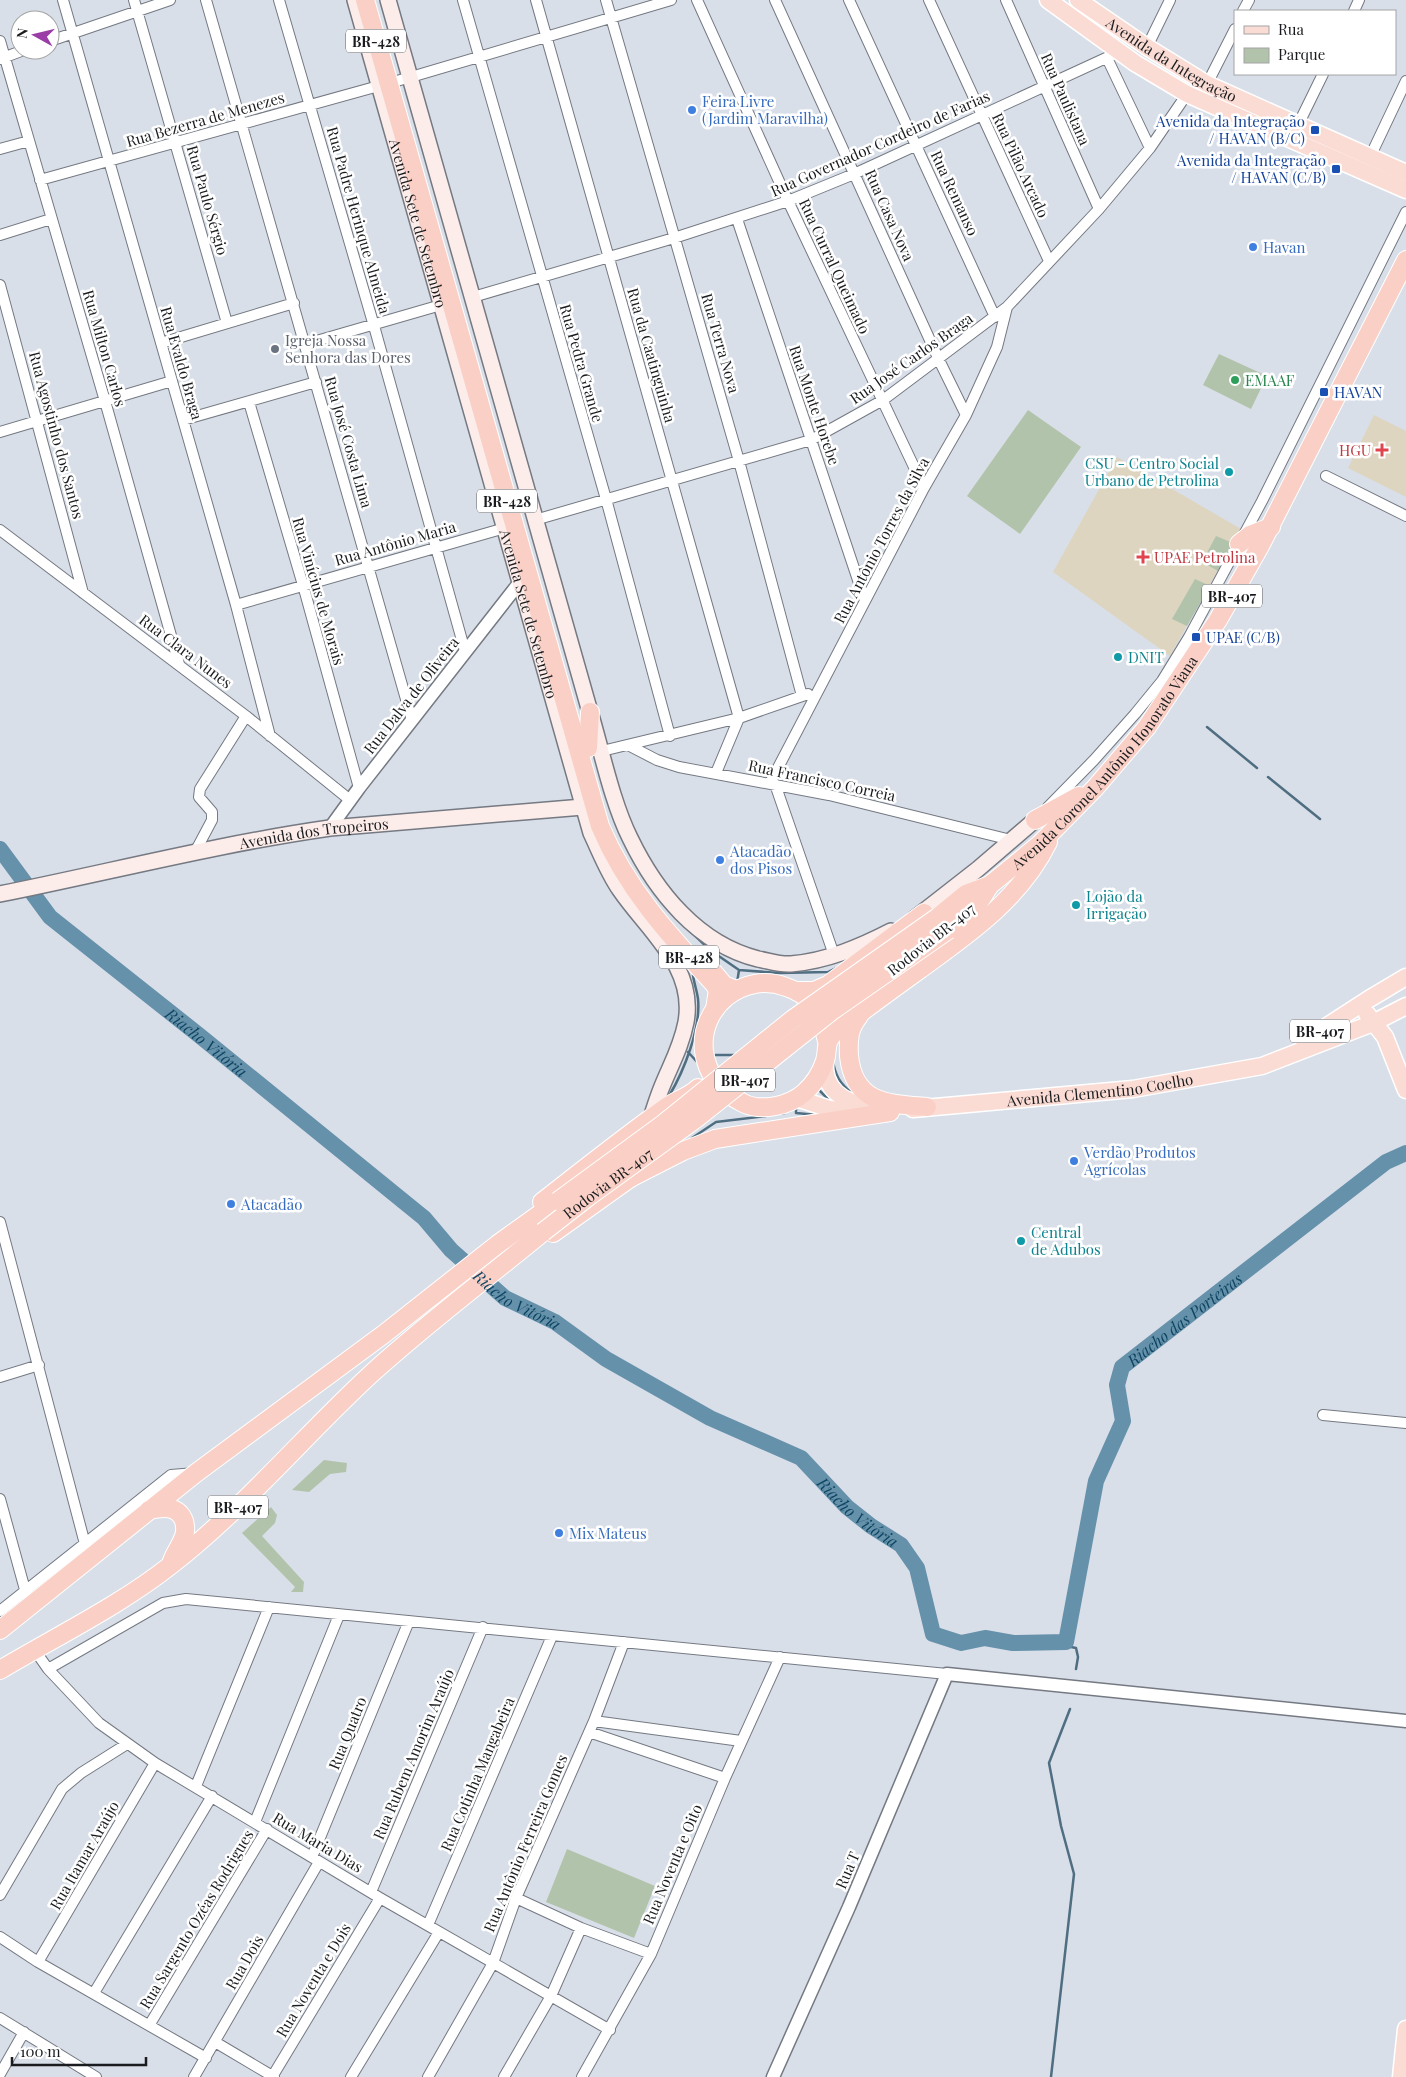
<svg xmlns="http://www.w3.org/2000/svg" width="1406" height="2077" font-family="'Playfair Display',serif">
<rect width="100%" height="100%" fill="#d9dfe9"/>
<!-- medical -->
<path fill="#ddd5bf" d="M1374,415L1406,431V497L1348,468Z
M1117,457L1241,529L1170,656L1053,572Z"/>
<!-- green -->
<path fill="#b2c3ab" d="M1219,354L1267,376L1251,409L1203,385Z
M1028,410L1081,447L1020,534L967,496Z
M1216,536L1233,543L1218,571L1202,562Z
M1195,579L1210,586L1187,626L1172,619Z
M324,1460L347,1463L346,1472L330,1474L309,1492L292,1490Z
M271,1507L277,1515L275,1523L262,1536L304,1582L303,1592H291L295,1587L242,1533Z
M567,1849L655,1886L634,1938L546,1902Z"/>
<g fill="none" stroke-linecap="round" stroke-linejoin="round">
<!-- stream -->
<path stroke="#4f6e81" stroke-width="2.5" d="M1207,727L1257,768
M1268,777L1320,819
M685,926L710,950L739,970L779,973L828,972L838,967
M737,983L739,970
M688,1052L698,1063
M715,1055H736
M833,1061C835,1075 840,1084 852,1093
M818,1089L828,1099L835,1102
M669,1096C684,1071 701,1028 698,999C697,991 694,983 693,975
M796,1107V1113L817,1115
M777,1114L785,1113
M692,1138L716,1122L766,1116
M1066,1642V1646L1076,1648L1078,1657L1076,1669
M1051,2077L1074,1874L1061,1826L1049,1763L1070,1709"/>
<!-- river -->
<path stroke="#6691ab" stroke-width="16" id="s1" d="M0,849L50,917L200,1036L424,1218L451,1250L505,1298L555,1322L606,1359L710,1418L801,1458L847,1507L871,1526L901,1545L917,1568L933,1634L961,1643L985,1638L1013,1643L1066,1642L1096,1481L1123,1421L1117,1385L1122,1367L1386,1162L1406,1153"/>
<!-- minor casing -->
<g stroke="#747982" stroke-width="12">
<path id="minor" d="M63,0L236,605L270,736
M134,0L227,323
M206,0L412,720
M279,0L374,326L465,651
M463,0L606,499L670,736
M536,0L739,718L716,773
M606,0L739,461L802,696
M697,0L788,201L924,488
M775,0L939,360L966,415
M849,0L995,317
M929,0L1049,261
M1006,0L1099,209
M1243,11L1249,0
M1354,11L1359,0
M0,41L105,401L179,664
M50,41L170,0
M1147,47L1170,0
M1107,58L1150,148
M0,59L24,50
M1207,84L1235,29
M1298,125L1323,74
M0,149L29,141
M1370,157L1406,81
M40,180L411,77L671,0
M737,219L865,601
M0,235L51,219
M0,285L83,593
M473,297L674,238L788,201L854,174L1119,52
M161,343L294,303
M306,344L441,305
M249,402L303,585L359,788
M183,420L316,382
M0,432L172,381
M1326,476L1406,516
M535,520L811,440L883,400L1007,307L1099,209L1150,148L1187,94
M0,530L246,716L350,800
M236,605L505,528
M628,745L657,760L679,767L829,795L1011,840
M602,751L739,718L808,694
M770,783L924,488L966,415L997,347L1007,307
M775,784L834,955
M1048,807L1094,760L1135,714L1162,681L1189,637L1262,501L1406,212
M195,852L212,820V812L199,797L200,789L246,716
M0,1222L85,1544
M0,1377L39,1365
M1323,1415L1406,1423
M0,1499L27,1597
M0,1611L171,1475L195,1473
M34,1649L48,1669L99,1723L155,1763L380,1898L610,2030
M48,1669L163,1603L186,1599L947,1674
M594,1721L741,1741
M589,1732L725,1778
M196,1786L269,1607
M255,1822L339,1615
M312,1857L409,1621
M371,1892L483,1627
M0,1895L62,1789L81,1773L127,1744
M516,1898L581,1928L651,1954
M428,1925L552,1636
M0,1937L38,1962L206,2058
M38,1962L155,1763
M94,1993L212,1796
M0,2018L96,2077
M150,2024L267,1829
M215,2042L274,2077
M0,2074L24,2032
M194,2077L319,1862
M272,2077L380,1898
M351,2077L439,1932
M428,2077L493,1963L516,1898L594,1721L624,1642
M504,2077L551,1996L581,1928
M582,2077L651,1954L725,1778L780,1657"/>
</g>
<!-- tertiary casing -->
<g stroke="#747982" stroke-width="15">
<path id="tertiary" d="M330,828L359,788L520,582
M773,2077L849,1907L947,1674L1406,1721"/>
</g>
<!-- secondary casing -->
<g stroke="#747982" stroke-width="18">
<g id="secondary">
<path id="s2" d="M355,0L591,833C600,852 608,873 620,890C648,931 696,967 686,1022C681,1048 670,1066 661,1089C657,1099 654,1109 651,1118"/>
<path d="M388,0L590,712C602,752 612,802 630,838C656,892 698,944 758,959C769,961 780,965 791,964C827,961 860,947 891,931"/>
<path id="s3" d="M0,894C110,872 218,844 330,828L583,807"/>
<path d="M914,919L978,869L1035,820"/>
</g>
</g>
<!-- primary casing -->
<g stroke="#fff" stroke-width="19">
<g id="primary">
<path d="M1048,0L1135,63L1187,94L1406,190"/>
<path id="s4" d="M1078,0L1147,47L1207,84L1406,173"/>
<path d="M1367,1014L1385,1037L1406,1090"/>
<path d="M1304,1041L1369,999L1406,977"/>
<path d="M825,1061C823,1089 843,1103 870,1106"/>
<path d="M796,1098L830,1109L861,1112"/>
<path id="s5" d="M913,1109L1133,1089L1262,1066L1373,1023L1406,1006"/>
<path d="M1401,2077L1406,2029"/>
</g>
</g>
<!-- trunk casing -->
<g stroke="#fff" stroke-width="20">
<g id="trunk">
<path d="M365,0L600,826C626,888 668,934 714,984L718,990L715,1009"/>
<path d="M1239,544L1250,535L1271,527"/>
<path d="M588,748L590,712"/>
<path d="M1035,820L1079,796"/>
<path d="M938,917L966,894L990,885"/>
<path id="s6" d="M948,930L976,907L990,885L1040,844L1095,788L1147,727L1218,620L1260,546L1406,260"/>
<path d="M713,972L724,985L736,990"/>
<path d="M796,991H814L828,985L924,913"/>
<path d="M859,1016C849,1028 848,1039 849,1056C854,1104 888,1104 927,1107"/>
<path d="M827,1041C824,1028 821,1017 813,1006C807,997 796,990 786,987C743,971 699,1007 704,1051C707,1076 722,1092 743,1103C761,1112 789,1106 804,1093C813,1085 821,1073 825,1061C829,1046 823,1045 836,1031C864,1010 891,990 919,970C969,934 1020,899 1048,842"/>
<path d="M630,1178L683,1151L715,1139L890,1112"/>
<path d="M542,1202C583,1170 623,1138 665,1108C676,1100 689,1097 698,1088"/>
<path d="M553,1233L640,1171"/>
<path d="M149,1510C163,1507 178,1505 184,1521C185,1525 186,1531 184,1536C181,1545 175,1553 172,1561"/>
<path d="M0,1630L196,1473L384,1334L498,1244L558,1201"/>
<path d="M0,1670C57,1636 119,1606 171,1565C244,1508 303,1437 371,1374C426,1324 486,1279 543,1232"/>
</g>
</g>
<!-- minor -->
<use href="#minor" stroke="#fff" stroke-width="10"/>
<!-- tertiary -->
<use href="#tertiary" stroke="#fff" stroke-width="12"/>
<!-- secondary -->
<use href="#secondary" stroke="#fdedea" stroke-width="15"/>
<!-- primary -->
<use href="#primary" stroke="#fbdcd4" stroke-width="16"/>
<!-- trunk -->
<use href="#trunk" stroke="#fad0c6" stroke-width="18"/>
<!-- trunk-bridge casing -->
<g stroke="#fff" stroke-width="20" stroke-linecap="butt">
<g id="trunk-bridge">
<path d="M558,1201L663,1124L793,1019L938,917"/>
<path id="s7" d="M543,1232L588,1197L697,1118L833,1010L948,930"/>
</g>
</g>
<!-- trunk-bridge -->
<use href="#trunk-bridge" stroke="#fad0c6" stroke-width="18"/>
</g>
<!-- markers -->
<g fill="#3f7fe0" stroke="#fff" stroke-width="2">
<circle cx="692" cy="110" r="5"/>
<circle cx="1253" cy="247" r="5"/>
<circle cx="720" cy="860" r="5"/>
<circle cx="1074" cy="1161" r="5"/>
<circle cx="231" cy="1204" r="5"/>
<circle cx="559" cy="1533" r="5"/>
</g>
<g fill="#1a4fb4" stroke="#fff" stroke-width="2">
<rect x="1310" y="125" width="10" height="10" rx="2.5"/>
<rect x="1331" y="164" width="10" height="10" rx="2.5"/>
<rect x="1319" y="387" width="10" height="10" rx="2.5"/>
<rect x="1191" y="632" width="10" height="10" rx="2.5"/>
</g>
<circle fill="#6b7280" stroke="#fff" stroke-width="2" cx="275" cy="349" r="5"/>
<circle fill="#2e9e5b" stroke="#fff" stroke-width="2" cx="1235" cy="380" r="5"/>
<g fill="#e0444e" stroke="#fff" stroke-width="2">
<path d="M1379.5 442.5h5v5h5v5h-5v5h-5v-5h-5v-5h5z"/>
<path d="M1140.5 549.5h5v5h5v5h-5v5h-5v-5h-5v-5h5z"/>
</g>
<g fill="#0f9aa8" stroke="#fff" stroke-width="2">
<circle cx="1229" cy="472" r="5"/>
<circle cx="1118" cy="657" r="5"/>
<circle cx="1076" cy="905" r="5"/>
<circle cx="1021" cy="1241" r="5"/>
</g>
<g text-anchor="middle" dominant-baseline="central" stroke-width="5" stroke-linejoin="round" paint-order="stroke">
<!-- shield labels -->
<g fill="#fff" stroke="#5e5f62" stroke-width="1">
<rect x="346" y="29.5" width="60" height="23" rx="4"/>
<rect x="477" y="489.5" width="60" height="23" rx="4"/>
<rect x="1202" y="584.5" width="60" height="23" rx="4"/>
<rect x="659" y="945.5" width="60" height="23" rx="4"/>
<rect x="1290" y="1019.5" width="60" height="23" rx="4"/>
<rect x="715" y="1068.5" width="60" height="23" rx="4"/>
<rect x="208" y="1495.5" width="60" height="23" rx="4"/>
</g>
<g font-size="14" font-weight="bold" fill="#191b1e">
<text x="376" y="41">BR-428</text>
<text x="507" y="501">BR-428</text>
<text x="1232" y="596">BR-407</text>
<text x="689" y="957">BR-428</text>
<text x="1320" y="1031">BR-407</text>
<text x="745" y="1080">BR-407</text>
<text x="238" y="1507">BR-407</text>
</g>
<!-- street labels -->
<g font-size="15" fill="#191b1e" stroke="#fff">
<text stroke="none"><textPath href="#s4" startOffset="111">Avenida da Integração</textPath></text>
<text transform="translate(1066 99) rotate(66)">Rua Paulistana</text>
<text transform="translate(205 119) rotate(-16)">Rua Bezerra de Menezes</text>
<text transform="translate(880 143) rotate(-24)">Rua Governador Cordeiro de Farias</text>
<text transform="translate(1021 165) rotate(65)">Rua Pilão Arcado</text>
<text transform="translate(955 193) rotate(65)">Rua Remanso</text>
<text transform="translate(208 200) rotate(74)">Rua Paulo Sérgio</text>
<text transform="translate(890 215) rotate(66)">Rua Casa Nova</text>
<text transform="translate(359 220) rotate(74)">Rua Padre Herinque Almeida</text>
<text stroke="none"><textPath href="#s2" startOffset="232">Avenida Sete de Setembro</textPath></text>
<text transform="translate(835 266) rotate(65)">Rua Curral Queimado</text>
<text transform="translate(721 343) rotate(74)">Rua Terra Nova</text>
<text transform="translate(105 348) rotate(74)">Rua Milton Carlos</text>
<text transform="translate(652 355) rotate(74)">Rua da Caatinguinha</text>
<text transform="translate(911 358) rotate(-35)">Rua José Carlos Braga</text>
<text transform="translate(182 363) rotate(74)">Rua Evaldo Braga</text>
<text transform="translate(582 363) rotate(74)">Rua Pedra Grande</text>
<text transform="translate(815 405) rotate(71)">Rua Monte Horebe</text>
<text transform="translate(57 435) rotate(75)">Rua Agostinho dos Santos</text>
<text transform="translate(349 442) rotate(74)">Rua José Costa Lima</text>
<text transform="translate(881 540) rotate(-62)">Rua Antônio Torres da Silva</text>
<text transform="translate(395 543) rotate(-16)">Rua Antônio Maria</text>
<text transform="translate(319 591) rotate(74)">Rua Vinícius de Morais</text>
<text stroke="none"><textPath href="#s2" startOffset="638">Avenida Sete de Setembro</textPath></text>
<text transform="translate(186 651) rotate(37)">Rua Clara Nunes</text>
<text transform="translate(411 695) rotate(-52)">Rua Dalva de Oliveira</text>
<text stroke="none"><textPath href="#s6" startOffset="231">Avenida Coronel Antônio Honorato Viana</textPath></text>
<text transform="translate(822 780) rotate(12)">Rua Francisco Correia</text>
<text stroke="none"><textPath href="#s3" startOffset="320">Avenida dos Tropeiros</textPath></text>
<text transform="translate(931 939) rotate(-38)">Rodovia BR-407</text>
<text stroke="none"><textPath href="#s5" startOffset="188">Avenida Clementino Coelho</textPath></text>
<text stroke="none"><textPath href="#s7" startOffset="81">Rodovia BR-407</textPath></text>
<text transform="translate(347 1733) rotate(-68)">Rua Quatro</text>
<text transform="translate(413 1754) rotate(-67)">Rua Rubem Amorim Araújo</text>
<text transform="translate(477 1774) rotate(-67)">Rua Cotinha Mangabeira</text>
<text transform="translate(318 1842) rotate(31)">Rua Maria Dias</text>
<text transform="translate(525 1843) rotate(-67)">Rua Antônio Ferreira Gomes</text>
<text transform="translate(84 1855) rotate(-60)">Rua Itamar Araújo</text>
<text transform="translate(672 1864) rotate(-67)">Rua Noventa e Oito</text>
<text transform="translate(847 1870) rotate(-67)">Rua T</text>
<text transform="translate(196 1919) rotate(-59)">Rua Sargento Ozéas Rodrigues</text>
<text transform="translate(244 1962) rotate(-60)">Rua Dois</text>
<text transform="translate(313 1980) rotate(-59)">Rua Noventa e Dois</text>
</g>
<!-- shop labels -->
<g font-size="15" fill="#366cbe" stroke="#fff" text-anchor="start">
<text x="702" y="101">Feira Livre<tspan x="702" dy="17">(Jardim Maravilha)</tspan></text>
<text x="1263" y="247">Havan</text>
<text x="730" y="851">Atacadão<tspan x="730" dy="17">dos Pisos</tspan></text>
<text x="1084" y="1152">Verdão Produtos<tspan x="1084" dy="17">Agrícolas</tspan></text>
<text x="241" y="1204">Atacadão</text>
<text x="569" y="1533">Mix Mateus</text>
</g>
<!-- transit labels -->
<g font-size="15" fill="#164399" stroke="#fff" text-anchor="end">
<text x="1305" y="121">Avenida da Integração<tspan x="1305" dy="17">/ HAVAN (B/C)</tspan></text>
<text x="1326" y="160">Avenida da Integração<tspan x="1326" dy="17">/ HAVAN (C/B)</tspan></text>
<text x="1334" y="392" text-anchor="start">HAVAN</text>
<text x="1206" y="637" text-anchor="start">UPAE (C/B)</text>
</g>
<!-- worship labels -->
<g font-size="15" fill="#5b616d" stroke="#fff" text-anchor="start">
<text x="285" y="340">Igreja Nossa<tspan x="285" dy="17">Senhora das Dores</tspan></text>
</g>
<!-- leisure labels -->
<g font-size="15" fill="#27864d" stroke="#fff" text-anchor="start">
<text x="1245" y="380">EMAAF</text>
</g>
<!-- health labels -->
<g font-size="15" fill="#be3a42" stroke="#fff" text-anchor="end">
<text x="1371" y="450">HGU</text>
<text x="1154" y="557" text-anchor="start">UPAE Petrolina</text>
</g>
<!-- culture labels -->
<g font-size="15" fill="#0d838f" stroke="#fff" text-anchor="start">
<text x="1219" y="463" text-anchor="end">CSU - Centro Social<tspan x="1219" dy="17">Urbano de Petrolina</tspan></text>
<text x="1128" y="657">DNIT</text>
<text x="1086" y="896">Lojão da<tspan x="1086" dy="17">Irrigação</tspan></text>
<text x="1031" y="1232">Central<tspan x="1031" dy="17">de Adubos</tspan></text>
</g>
<!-- water labels -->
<g font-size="16" font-style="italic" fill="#0d4561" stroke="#fff">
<text stroke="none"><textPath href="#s1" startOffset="285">Riacho Vitória</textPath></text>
<text stroke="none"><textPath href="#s1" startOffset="690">Riacho Vitória</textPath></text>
<text stroke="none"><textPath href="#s1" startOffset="1744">Riacho das Porteiras</textPath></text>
<text stroke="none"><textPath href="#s1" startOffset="1095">Riacho Vitória</textPath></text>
</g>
</g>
<!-- legend -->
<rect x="1234" y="10" width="162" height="65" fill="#ffffff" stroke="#a3a4a5"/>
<rect x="1244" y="26" width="25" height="8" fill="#fbdcd4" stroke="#a3a4a5"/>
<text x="1278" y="35" font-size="15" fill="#191b1e">Rua</text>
<rect x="1244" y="48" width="25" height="15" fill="#b2c3ab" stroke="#a3a4a5"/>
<text x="1278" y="60" font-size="15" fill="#191b1e">Parque</text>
<!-- north arrow -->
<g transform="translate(35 35) rotate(278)"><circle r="24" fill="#ffffff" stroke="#a3a4a5"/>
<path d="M0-4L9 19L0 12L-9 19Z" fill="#9b3da7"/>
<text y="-8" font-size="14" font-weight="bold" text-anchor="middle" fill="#191b1e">N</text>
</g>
<!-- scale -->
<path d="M12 2057v8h134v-8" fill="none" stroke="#191b1e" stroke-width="2.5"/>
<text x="20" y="2057" font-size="15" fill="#191b1e" stroke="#ffffff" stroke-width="4" paint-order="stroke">100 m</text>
</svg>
